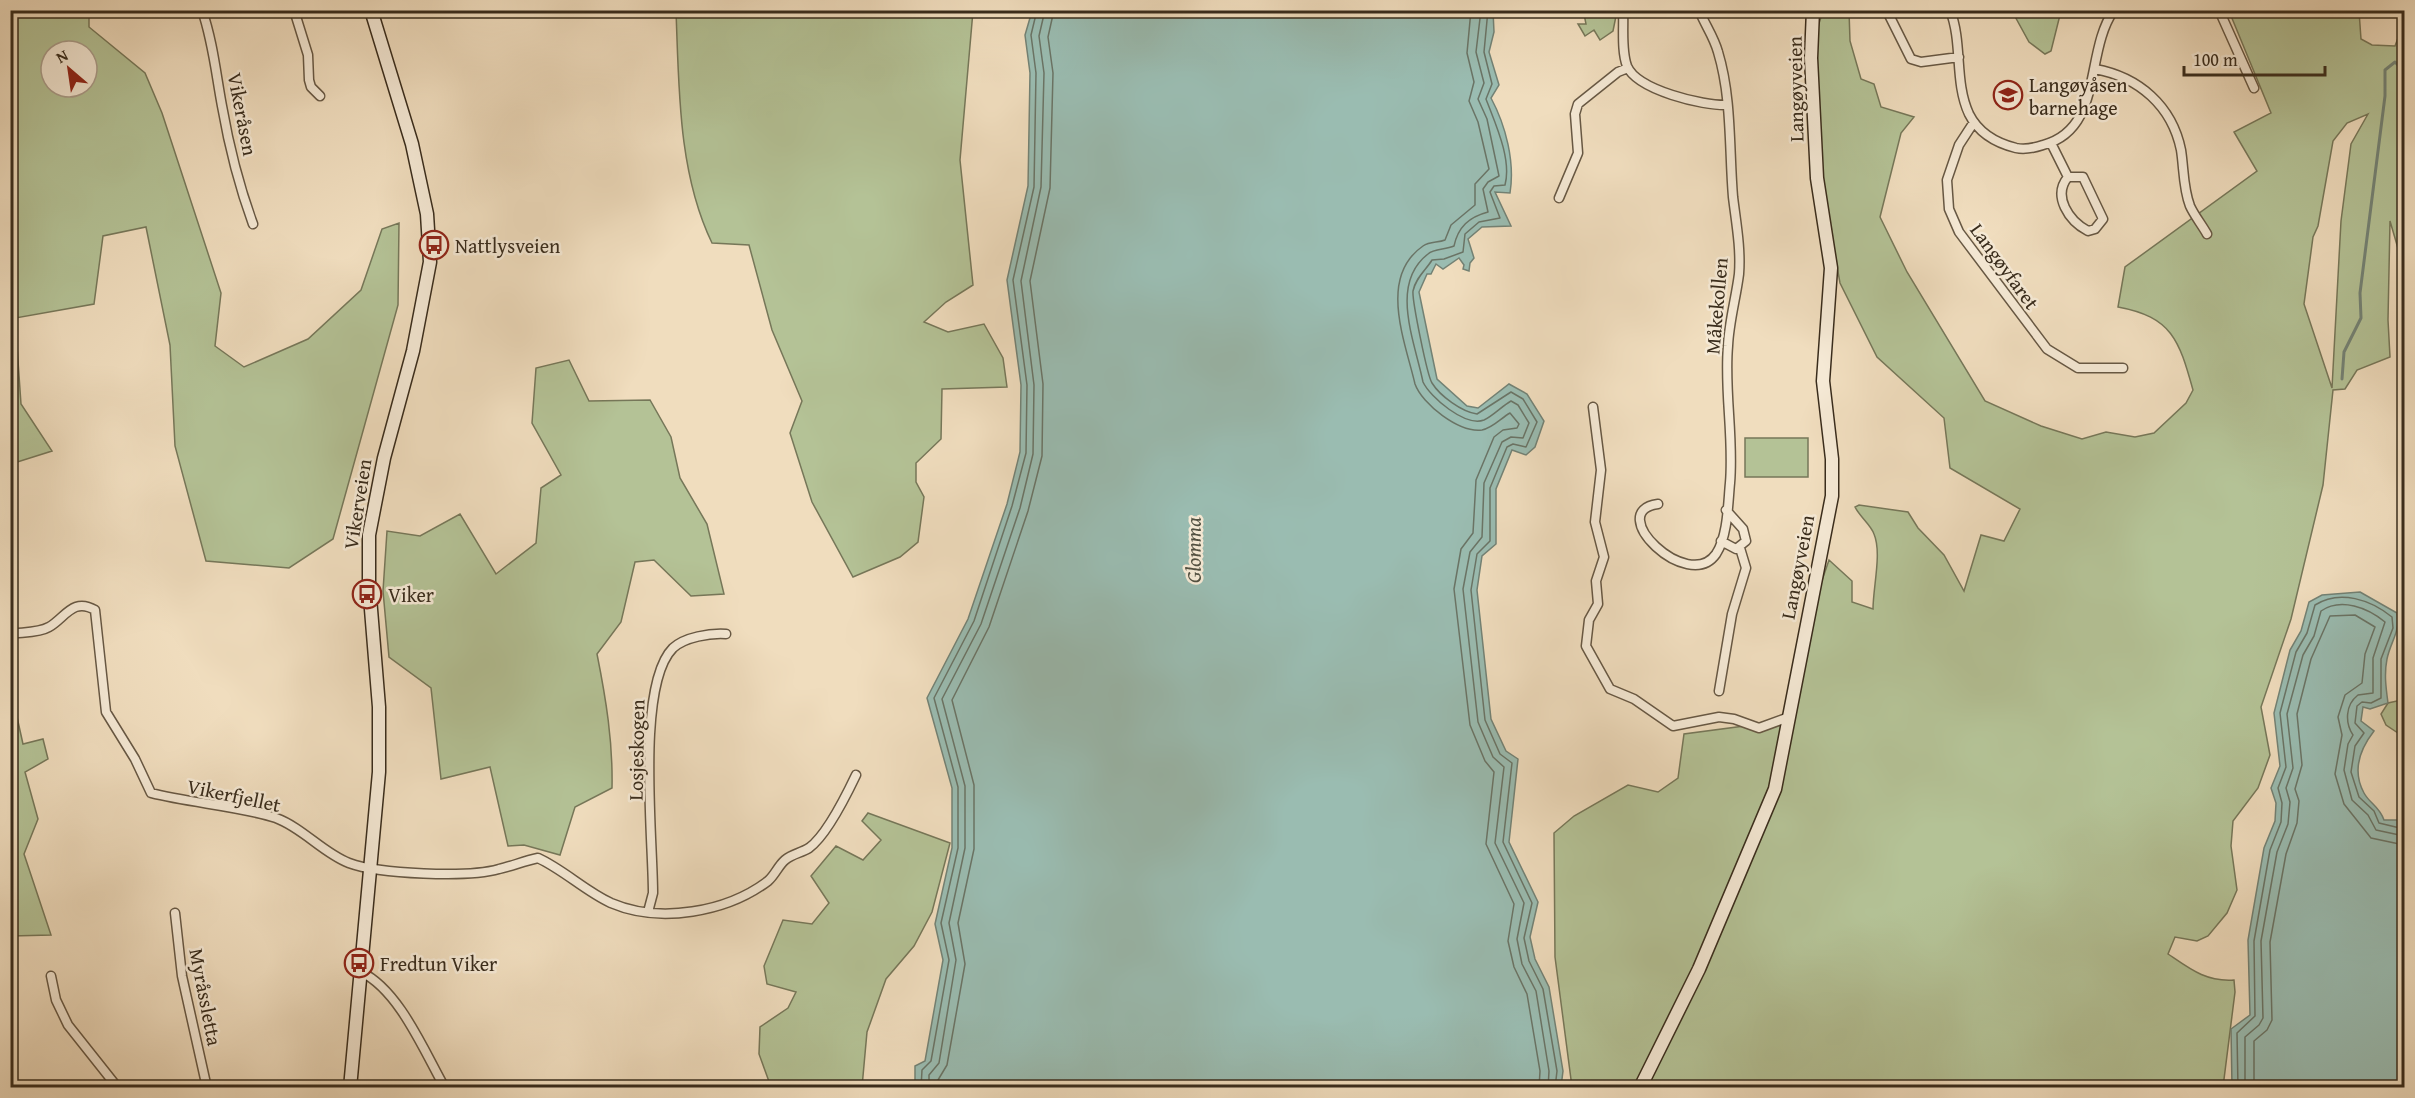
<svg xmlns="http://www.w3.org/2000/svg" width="2415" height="1098" font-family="'Gentium Book Plus',serif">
<rect width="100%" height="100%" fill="#f0ddbe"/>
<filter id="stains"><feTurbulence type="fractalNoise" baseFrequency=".00333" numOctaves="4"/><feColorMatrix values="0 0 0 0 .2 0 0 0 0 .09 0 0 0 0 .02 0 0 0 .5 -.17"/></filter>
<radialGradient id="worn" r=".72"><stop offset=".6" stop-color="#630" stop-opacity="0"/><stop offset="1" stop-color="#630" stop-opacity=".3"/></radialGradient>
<!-- green -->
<path fill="#b4c296" stroke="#767759" stroke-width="1.5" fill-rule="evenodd" d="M11,10L89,11V27L145,73L162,113L221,293L215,346L244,367L308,339L361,290L382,229L399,223L398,305L333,539L289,568L206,561L175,446L170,345L146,227L103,236L94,304L15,318L21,404L52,451L11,464ZM51,51H87V87H51Z
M676,11H973L960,160L973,285L946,302L924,322L948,332L984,324L1003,358L1007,387L942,389L941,439L916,463V482L924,497L918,542L900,557L853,577L812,502L790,433L802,401L772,330L749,245L712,243C678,173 679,87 676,11Z
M1617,11L1613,31L1600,40L1594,30L1585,36L1578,24H1586L1584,14L1586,12Z
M1823,11H1849L1850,41L1861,79L1874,84L1881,107L1914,117L1901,133L1880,217L1907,272L1985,401L2041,426L2082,439L2106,432L2135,437L2154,433L2186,403L2193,390C2179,340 2172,317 2118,307L2125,267L2257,171L2234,132L2271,113L2229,11H2359L2361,39L2372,45L2395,46L2404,22V269L2390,221L2388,320L2390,357L2357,370L2345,389L2333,390L2323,485L2291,619L2261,707L2270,755L2258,788L2233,821L2231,846L2237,890L2227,913L2208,936L2197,941L2175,937L2168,954C2190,969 2206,982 2234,980L2235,992L2223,1087H1572L1555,957L1554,833L1574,816L1628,785L1658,792L1678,778L1684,734L1767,723L1796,708L1818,592L1829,560L1852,581V602L1873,609C1873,587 1882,553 1874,534C1871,525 1860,517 1855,507L1859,505L1908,512L1918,528L1944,555L1964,591L1981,535L2004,541L2020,509L1950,468L1944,418L1877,357L1840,283L1818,161L1815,36ZM2368,114L2351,144L2341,221L2332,388L2304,304L2313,237L2318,226L2333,141L2347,123Z
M2012,11H2061L2051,51L2045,54L2029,42Z
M569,360L589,401L650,400L671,437L680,478L707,524L724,594L691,596L654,560L635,562L621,622L597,654C606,699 613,742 612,788L575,807L560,855L524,845L508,846L490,767L441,779L431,688L389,657L383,591L387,531L420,536L460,514L496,574L536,543L541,488L561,475L532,423L536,368Z
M1745,438H1808V477H1745Z
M2404,679V716L2401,735L2386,725L2381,714L2388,703L2402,700Z
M11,690L23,744L43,739L48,759L25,772L38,819L24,854L51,935L11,936Z
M868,813L950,843L932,912L914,946L886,979L867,1032L862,1087H771L759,1054L760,1027L788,1008L796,992L767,984L764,966L783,920L812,924L829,903L811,876L836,846L863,860L881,840L862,821Z"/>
<!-- water -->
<path fill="#9abcb1" stroke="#738275" stroke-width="1.5" d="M1032,11H1493L1494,32L1489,52L1499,85L1491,98C1506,126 1515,162 1510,193L1495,192L1511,226L1482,227L1468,239L1474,258L1470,263L1469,271L1463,269L1464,265L1459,258L1443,269L1436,264L1431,274H1427L1419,292L1437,379L1467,406L1478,408L1509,384L1527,394L1544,421L1535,447L1526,455L1512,450L1496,489V544L1482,556L1477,590L1491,719L1506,751L1518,759L1509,842L1538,902L1530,937L1535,959L1549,987L1563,1071L1561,1087H915V1066L925,1061L943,960L935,924L952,848V788L927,698L968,619L1007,504L1020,452L1021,385L1007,280L1028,186L1030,73L1025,35Z
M2360,592L2397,613C2400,634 2391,640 2387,659C2384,674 2386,688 2388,703L2370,709L2363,707L2361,721L2374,731C2360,749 2352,771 2364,793C2370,804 2379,806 2384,820H2399L2404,825V1087H2232L2231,1029L2250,1015L2248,940L2264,848L2275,821L2276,803L2271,788L2280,766L2274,713L2290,650L2301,631L2309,602L2322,595Z"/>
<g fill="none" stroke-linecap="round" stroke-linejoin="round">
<!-- shore -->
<path stroke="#6a7466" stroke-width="1.5" d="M1471,10L1467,53L1474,82L1469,101L1478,122L1489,169L1475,184V205L1451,225L1445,240C1438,243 1430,241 1423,246C1378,277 1405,341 1415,384C1422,404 1459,433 1482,430C1493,428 1501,418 1510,413L1519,424L1517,428L1503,430L1494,437L1476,480L1473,533L1461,549L1454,589L1470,725L1485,761L1494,772L1486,844L1514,904L1508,941L1514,967L1527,994L1540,1071L1539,1088
M1481,10L1476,52L1484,83L1478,99L1487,119L1499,176L1488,182L1483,189L1488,212C1469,217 1458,227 1454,246C1445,250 1434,248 1428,254C1389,284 1415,342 1423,382C1430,397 1465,427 1484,420C1493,416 1502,406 1511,401L1518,405L1529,423L1523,438L1511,437L1502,442L1484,483L1482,537L1470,552L1463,589L1478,722L1493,757L1504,767L1495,843L1524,903L1517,939L1522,964L1536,991L1549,1071L1548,1088
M1488,10L1484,52L1492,84L1486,99C1495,123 1512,159 1505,185L1494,186L1490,192L1500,218L1479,222L1465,234L1463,252L1444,259L1432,260C1426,270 1416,277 1413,291C1412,300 1427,375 1432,383C1440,396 1462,412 1477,414L1511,392L1523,399L1537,422L1526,447L1513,444L1507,447L1490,488V541L1477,554L1471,590L1485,720L1500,754L1512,763L1503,842L1532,903L1524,938L1529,961L1543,989L1557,1071L1555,1088
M921,1088L922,1070L931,1061L949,960L941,923L958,848V787L934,698L974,621L1012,506L1026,453L1027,385L1013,280L1034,187L1036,73L1031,35L1037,10
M929,1088V1075L939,1063L956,960L949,923L965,848V786L942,699L981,624L1020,508L1033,454L1034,385L1021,281L1041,187L1044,73L1039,36L1045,10
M938,1088V1080L947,1065L965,964L958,923L974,849V785L952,700L989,627L1028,511L1042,456L1043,384L1030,281L1050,188L1053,73L1048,37L1054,10
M2238,1088L2237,1033L2255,1016L2254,941L2270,850L2281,822L2282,803L2278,788L2286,767L2280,713L2296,652L2307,633L2315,605C2340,589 2371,600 2392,617L2393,628L2381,659V698L2371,703L2362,702L2357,706L2355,723L2364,733L2355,746L2351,772L2359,797L2374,811L2379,823L2404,829
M2245,1088V1037L2259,1025L2263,1018L2261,941L2277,852L2288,824L2290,802L2286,788L2293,768L2287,714L2303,655L2314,636L2321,611C2341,597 2368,608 2385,622L2373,658V693L2358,695C2345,705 2345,723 2353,735L2348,744L2344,770L2352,800L2368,815L2376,830L2404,836
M2254,1088V1041L2267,1030L2272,1020L2270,942L2286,854L2297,823L2299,801L2295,789L2302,765L2297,714L2311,659L2330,616L2355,615L2375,627L2365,654L2362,683L2345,695L2338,717L2342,735L2335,774L2344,804L2371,838L2404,845"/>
<!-- stream -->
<path stroke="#738275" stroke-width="3" d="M2342,379L2344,352L2361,318L2360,293L2385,96V70L2395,62L2398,65"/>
<!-- street casing -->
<g stroke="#675844" stroke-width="11">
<path id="street" d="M202,10C213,42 216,74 222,106C229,146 239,186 253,224
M294,10L308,55L309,80L311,87L320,96
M1623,10C1624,27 1621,50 1627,66C1637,90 1703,106 1727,105
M1950,10C1963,43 1954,82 1969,114C1978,132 1996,143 2016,148C2025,150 2034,148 2043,145C2104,129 2084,52 2114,10
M2219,10L2254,88
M1889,15L1911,59L1921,62L1959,57
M2095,69C2139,77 2172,106 2181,150C2184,169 2183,188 2190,206C2194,215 2202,225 2207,234
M1974,122L1959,145L1947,180L1949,209L1959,232L2047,349L2078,368H2123
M2051,143L2068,177C2052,196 2069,221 2088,231L2095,229L2103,219L2083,177H2068
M1559,198L1578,153L1575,114L1578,104L1618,72L1628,68
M2404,240V280
M1593,407L1601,470L1595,522L1604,557L1596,581L1598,604L1589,620L1586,646L1610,689L1634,699L1673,726L1719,717L1734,719L1759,728L1789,717
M1658,504C1603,511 1688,594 1716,554C1728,536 1728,503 1730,483C1734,437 1724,391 1728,346C1729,322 1736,298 1739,274C1741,248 1736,222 1733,197C1729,149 1732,98 1718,52C1714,37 1705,25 1699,10
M1721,541L1736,549L1746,541L1743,529L1726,510
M10,634C22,632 39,633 49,627C65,618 73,597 95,610L106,712L135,759L151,793C190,803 239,806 276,818C303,828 323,853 349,863C379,874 468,878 499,869C512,866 524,861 538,858C564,870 585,891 611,903C660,924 727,912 768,881C775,875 778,866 785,860C792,854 801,853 809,848C827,835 846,796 856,775
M1719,691L1732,614L1746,568L1740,548
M648,912L653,893C653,838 636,685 673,648C685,637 710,633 726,634
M175,913L182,976L207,1088
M361,972C399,990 424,1051 445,1088
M51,976L56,1000L68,1025L118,1088"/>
</g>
<!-- secondary casing -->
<g stroke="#392c1c" stroke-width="15">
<path id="secondary" d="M350,1088L379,772V707L369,585V535L384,458L413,351L430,262L427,214L412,144L371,10
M1640,1088L1699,969L1775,789L1832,496V459L1823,381L1831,268L1817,178L1811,58L1813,10"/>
</g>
<!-- street -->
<use href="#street" stroke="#f5e9d5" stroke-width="8"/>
<!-- secondary -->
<use href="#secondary" stroke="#f5e9d5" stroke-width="12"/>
</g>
<!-- icons -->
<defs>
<g id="school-ring" transform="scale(1.5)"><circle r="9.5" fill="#f5e9d5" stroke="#8f2418" stroke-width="1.5"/><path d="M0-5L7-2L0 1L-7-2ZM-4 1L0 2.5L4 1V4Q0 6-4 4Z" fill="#8f2418"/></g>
<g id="bus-ring" transform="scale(1.5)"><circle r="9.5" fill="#f5e9d5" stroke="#8f2418" stroke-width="1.5"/><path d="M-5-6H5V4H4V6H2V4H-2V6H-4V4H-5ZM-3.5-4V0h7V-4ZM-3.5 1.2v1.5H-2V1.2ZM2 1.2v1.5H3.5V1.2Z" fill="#8f2418"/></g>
</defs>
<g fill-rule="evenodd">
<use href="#school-ring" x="2008" y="95"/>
<use href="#bus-ring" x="434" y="245"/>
<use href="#bus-ring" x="367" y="594"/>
<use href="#bus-ring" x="359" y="963"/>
</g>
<g text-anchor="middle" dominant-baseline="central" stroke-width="5" stroke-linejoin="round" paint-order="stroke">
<!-- poi labels -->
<g font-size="20" fill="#392c1c" stroke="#f5e9d5" text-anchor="start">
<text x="2029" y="84">Langøyåsen<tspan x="2029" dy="23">barnehage</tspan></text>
<text x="455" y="245">Nattlysveien</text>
<text x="388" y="594">Viker</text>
<text x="380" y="963">Fredtun Viker</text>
</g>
<!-- street labels -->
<g font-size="20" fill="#392c1c" stroke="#f5e9d5">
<text transform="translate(1795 89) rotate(-91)">Langøyveien</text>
<text transform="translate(243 114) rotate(79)">Vikeråsen</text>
<text transform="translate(2005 266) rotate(54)">Langøyfaret</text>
<text transform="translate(1716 306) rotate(-85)">Måkekollen</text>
<text transform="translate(357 504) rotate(-81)">Vikerveien</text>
<text transform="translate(1797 567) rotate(-79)">Langøyveien</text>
<text transform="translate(636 750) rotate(-89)">Losjeskogen</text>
<text transform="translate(234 795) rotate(12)">Vikerfjellet</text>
<text transform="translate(206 997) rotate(79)">Myråssletta</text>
</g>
<!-- water labels -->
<g font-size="21" font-style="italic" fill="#515041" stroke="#f5e9d5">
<text transform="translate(1193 550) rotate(-90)">Glomma</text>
</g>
</g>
<!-- margin -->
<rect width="2415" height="1098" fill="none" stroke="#f0ddbe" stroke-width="36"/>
<rect x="12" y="12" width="2391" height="1074" fill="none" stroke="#392c1c" stroke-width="3"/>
<rect x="18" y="18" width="2379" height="1062" fill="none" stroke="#392c1c" stroke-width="1.5"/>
<!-- north arrow -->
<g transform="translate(69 69) rotate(331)"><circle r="28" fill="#f5e9d5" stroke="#aa9d8b" stroke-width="1.5"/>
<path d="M0-4.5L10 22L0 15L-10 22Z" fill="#8f2418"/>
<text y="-9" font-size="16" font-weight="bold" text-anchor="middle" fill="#392c1c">N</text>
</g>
<!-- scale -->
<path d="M2184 66v9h141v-9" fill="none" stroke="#392c1c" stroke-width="3"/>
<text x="2193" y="66" font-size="18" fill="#392c1c" stroke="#f5e9d5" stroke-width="4.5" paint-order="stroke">100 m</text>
<rect width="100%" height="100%" filter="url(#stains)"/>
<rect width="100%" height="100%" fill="url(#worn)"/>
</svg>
